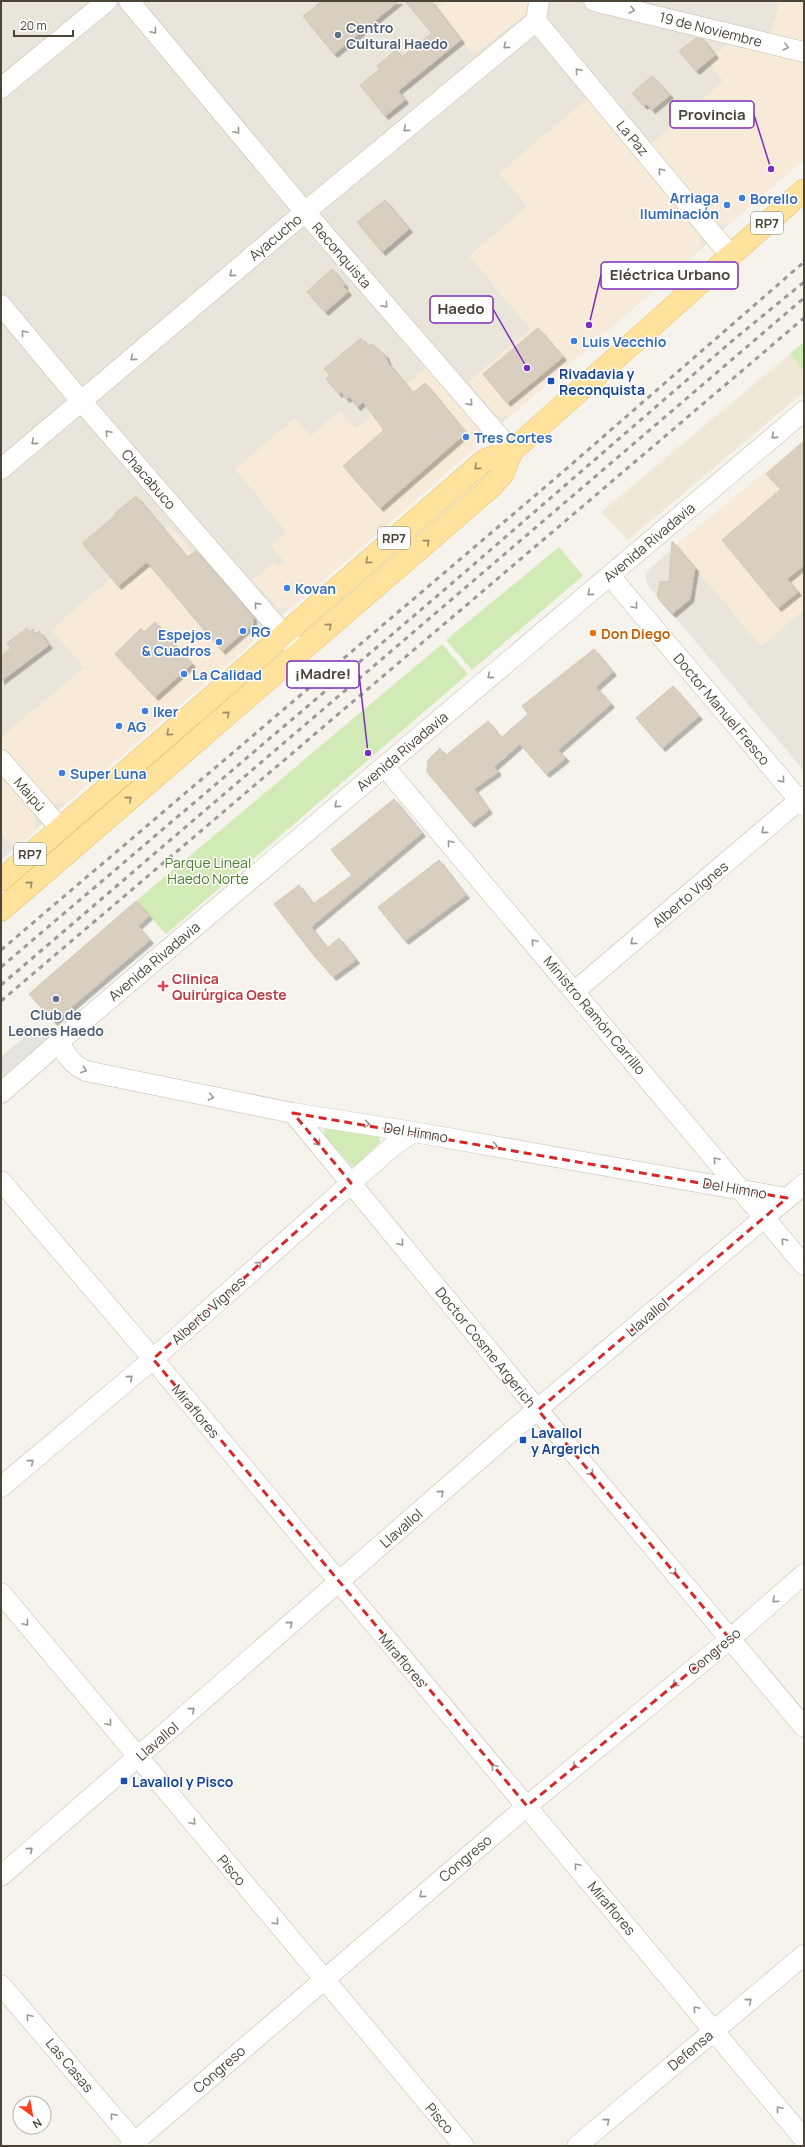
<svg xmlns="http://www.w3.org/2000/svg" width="805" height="2147" font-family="Manrope,sans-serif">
<defs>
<filter id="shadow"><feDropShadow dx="3.5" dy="3.5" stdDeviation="0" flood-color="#0004"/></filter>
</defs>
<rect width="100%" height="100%" fill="#f6f3ec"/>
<!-- residential -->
<path fill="#eae5da" d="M1,1H804V159L1,860Z
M676,545L761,645L804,610V771L647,584L645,573Z"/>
<!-- commercial -->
<path fill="#f7ead8" d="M445,1H529L530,8L525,14L474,55L436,8Z
M777,1H804V46L769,37L778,7Z
M733,39L804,57V159L732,222L721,225L715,223L650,145L723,81L708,61Z
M589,97L700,233L701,246L697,252L512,415L499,417L495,414L468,382L530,329L469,256L527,206L499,173Z
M428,366L477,424L480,434L479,441L475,448L292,608H278L252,580L273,563L277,567L284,561L271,546L286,532L235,469L295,418L310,436L340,411L356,428Z
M804,440V610L761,646L676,545Z
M171,526L248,620L250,641L245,649L69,801L63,804L51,803L1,746V737L84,668L51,630Z
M1,776L33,813L36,819L34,832L14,849L1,833Z"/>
<!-- education -->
<path fill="#efe8d6" d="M790,354L804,371V392L628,540L601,512Z"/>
<!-- green -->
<path fill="#d2eab5" d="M804,342V371L790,354Z
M559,547L583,576L472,670L446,640Z
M442,644L468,674L166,934L136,901Z
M328,1128L379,1137L380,1142L357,1165L352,1166L324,1135V1130Z"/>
<!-- parking -->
<path fill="#e5e3e0" d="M38,1026L53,1036L2,1079L1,1057Z"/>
<!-- building -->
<path fill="#d8cfc1" stroke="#d3c7b4" filter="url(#shadow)" d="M322,1H399L334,54L303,16Z
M405,1H431L461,40L398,91L405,100L385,116L360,85L380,69L377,66L396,50L402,57L432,33Z
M696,38L703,39L715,55L696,71L679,51Z
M652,76L670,95L652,110L646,104L644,106L632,93Z
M385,200L409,229L382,252L357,222Z
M332,269L345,285L343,286L348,292L325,312L307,292Z
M538,328L563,357L507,403L483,374Z
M361,338L367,346L372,344L385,355L388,363L413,393L425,383L466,433L380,508L343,466L384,430L363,402L357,407L350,397L346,399L341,392L339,394L326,379L330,375L324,369Z
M804,441V565L787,579L798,592L778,608L722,540L781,489L766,474Z
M136,496L187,557L196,551L253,617V624L222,651L147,562L118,586L82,543L116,515L115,513Z
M672,541L695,568L690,599L672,614L657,597L660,582L669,581Z
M155,622L192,664L155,697L115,654L141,628L144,632Z
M27,628L30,632L33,629L36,634L39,631L49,645L1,681V656L11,648L7,643Z
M594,649L613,672L596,687L611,704L558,750L566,758L546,774L520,744L494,767L498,772L474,789L489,810L471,824L427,772L428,760L440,748L445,756L488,721L501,738L528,714L522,706Z
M673,686L699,716L662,748L636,718Z
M394,799L422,833L311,927L327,948L339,938L356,960L333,977L311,952L274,904L299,885L313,904L352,875L331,850Z
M439,860L466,895L405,941L378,907Z
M136,901L149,916L138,926L150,940L54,1022L29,994Z"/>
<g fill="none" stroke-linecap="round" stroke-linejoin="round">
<!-- minor casing -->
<g stroke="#c2bbae" stroke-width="21">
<path id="minor" d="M129,1L305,212L512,451
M594,1L804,52
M536,21L730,255
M1,88L107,1
M1,305L81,401L299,652
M1,469L305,212L536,21L539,1
M610,576L804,806
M1,760L60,828
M384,766L804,1265
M575,991L804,796
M59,1042C67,1056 71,1064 86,1071L293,1113L414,1132L787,1198
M1,1093L67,1035L804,411
M293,1113L538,1410L804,1727
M1,1181L153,1359L804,2139
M1,1487L153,1359L394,1145L414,1132
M1,1593L464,2146
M1,1876L514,1429L804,1184
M1,1985L138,2146
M130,2146L527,1806L730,1639L804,1574
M577,2146L804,1955"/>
</g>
<!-- major casing -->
<g stroke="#e6c16a" stroke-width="23">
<path id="major" d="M1,880L485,460L512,451L804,190
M1,910L491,487L502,475L512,451"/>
</g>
<!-- minor -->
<use href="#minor" stroke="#fff" stroke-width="20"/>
<!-- major -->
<use href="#major" stroke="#ffe39c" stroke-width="22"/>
<!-- rail -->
<path stroke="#9a9a9a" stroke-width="3" stroke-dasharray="5 5" stroke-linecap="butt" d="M1,950L558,476L804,262
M1,967L443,591L732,341L804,282
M1,985L804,298
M1,1001L804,318"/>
</g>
<!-- one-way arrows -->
<defs><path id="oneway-chevron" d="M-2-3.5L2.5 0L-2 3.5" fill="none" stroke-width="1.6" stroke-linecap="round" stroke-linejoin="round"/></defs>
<g stroke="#9c9892">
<use href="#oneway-chevron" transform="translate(632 10) rotate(14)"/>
<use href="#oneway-chevron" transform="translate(154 31) rotate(50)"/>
<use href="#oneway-chevron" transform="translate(506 46) rotate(140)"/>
<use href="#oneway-chevron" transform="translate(786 47) rotate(14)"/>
<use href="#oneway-chevron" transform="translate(578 71) rotate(-130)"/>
<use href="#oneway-chevron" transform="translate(406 129) rotate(140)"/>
<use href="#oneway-chevron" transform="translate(237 131) rotate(50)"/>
<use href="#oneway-chevron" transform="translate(661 171) rotate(-130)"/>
<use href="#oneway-chevron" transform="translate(232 274) rotate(140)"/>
<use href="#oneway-chevron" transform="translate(385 305) rotate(49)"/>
<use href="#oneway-chevron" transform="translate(24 333) rotate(-130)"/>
<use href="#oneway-chevron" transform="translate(133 358) rotate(140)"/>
<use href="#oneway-chevron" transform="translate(470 403) rotate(49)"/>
<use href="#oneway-chevron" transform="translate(108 433) rotate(-131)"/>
<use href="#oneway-chevron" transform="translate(774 436) rotate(140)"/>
<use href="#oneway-chevron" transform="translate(34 442) rotate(140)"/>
<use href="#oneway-chevron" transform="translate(590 593) rotate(140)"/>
<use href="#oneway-chevron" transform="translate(257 605) rotate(-131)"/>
<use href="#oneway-chevron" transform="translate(635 606) rotate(50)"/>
<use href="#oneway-chevron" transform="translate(490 676) rotate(140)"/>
<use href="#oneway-chevron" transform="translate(782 780) rotate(50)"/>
<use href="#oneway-chevron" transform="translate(337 805) rotate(140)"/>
<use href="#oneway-chevron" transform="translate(764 831) rotate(140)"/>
<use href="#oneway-chevron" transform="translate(450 843) rotate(-130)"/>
<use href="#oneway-chevron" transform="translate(534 942) rotate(-130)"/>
<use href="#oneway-chevron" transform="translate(633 942) rotate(140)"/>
<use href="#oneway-chevron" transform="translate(84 1070) rotate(20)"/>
<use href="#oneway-chevron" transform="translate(211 1097) rotate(11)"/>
<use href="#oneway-chevron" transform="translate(367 1124) rotate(9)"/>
<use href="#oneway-chevron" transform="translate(318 1143) rotate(50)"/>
<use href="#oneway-chevron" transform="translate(495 1146) rotate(10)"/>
<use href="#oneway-chevron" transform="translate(716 1160) rotate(-130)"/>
<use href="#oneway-chevron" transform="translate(784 1241) rotate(-130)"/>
<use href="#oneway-chevron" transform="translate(401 1243) rotate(51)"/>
<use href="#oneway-chevron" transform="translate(259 1264) rotate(-42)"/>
<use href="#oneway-chevron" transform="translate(130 1378) rotate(-40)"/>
<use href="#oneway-chevron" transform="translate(31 1462) rotate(-40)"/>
<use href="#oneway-chevron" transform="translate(591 1473) rotate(50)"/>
<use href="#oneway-chevron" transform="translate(441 1493) rotate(-41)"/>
<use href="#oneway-chevron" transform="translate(674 1572) rotate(50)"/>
<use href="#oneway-chevron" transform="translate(775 1600) rotate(139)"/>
<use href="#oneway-chevron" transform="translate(26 1623) rotate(50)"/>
<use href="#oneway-chevron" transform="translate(290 1624) rotate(-41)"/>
<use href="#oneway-chevron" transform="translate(675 1684) rotate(141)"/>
<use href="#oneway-chevron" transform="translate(192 1710) rotate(-41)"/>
<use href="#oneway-chevron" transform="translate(109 1723) rotate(50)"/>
<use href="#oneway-chevron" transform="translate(575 1766) rotate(141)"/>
<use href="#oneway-chevron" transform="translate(494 1767) rotate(-130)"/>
<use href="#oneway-chevron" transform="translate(193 1822) rotate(50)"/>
<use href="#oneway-chevron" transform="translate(30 1850) rotate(-41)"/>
<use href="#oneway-chevron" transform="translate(577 1866) rotate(-130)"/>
<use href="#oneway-chevron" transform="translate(422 1895) rotate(140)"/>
<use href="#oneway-chevron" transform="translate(276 1922) rotate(50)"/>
<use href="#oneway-chevron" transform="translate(749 2001) rotate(-40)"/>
<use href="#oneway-chevron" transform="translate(696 2009) rotate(-130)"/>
<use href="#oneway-chevron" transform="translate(29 2017) rotate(-130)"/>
<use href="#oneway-chevron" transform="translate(779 2109) rotate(-130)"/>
<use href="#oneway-chevron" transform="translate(113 2116) rotate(-130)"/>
<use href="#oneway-chevron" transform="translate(607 2121) rotate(-40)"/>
</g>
<g stroke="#9c8c66">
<use href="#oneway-chevron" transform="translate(477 467) rotate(139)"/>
<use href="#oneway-chevron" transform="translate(427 542) rotate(-41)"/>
<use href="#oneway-chevron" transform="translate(368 561) rotate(139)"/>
<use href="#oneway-chevron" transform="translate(329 626) rotate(-41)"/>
<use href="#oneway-chevron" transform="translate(227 714) rotate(-41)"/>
<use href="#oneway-chevron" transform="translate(169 733) rotate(139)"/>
<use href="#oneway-chevron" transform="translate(129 799) rotate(-41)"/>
<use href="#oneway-chevron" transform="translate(30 884) rotate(-41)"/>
</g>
<!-- marked area -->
<path fill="none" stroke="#d62828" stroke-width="3" stroke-dasharray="8 5" stroke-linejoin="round" d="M293,1113L787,1198L538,1410L730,1639L527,1806L153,1359L351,1183Z"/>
<!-- markers -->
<g fill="#5c6f8a" stroke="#fff" stroke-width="1.5">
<circle cx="338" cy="35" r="4"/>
<circle cx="56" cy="999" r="4"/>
</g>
<g fill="#3f7fe0" stroke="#fff" stroke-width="1.5">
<circle cx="742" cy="198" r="4"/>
<circle cx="727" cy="205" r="4"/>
<circle cx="574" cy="341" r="4"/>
<circle cx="466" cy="437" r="4"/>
<circle cx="287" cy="588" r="4"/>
<circle cx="243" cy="631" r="4"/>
<circle cx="219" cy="642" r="4"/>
<circle cx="184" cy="674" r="4"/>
<circle cx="145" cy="711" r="4"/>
<circle cx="119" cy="726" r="4"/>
<circle cx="62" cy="773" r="4"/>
</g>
<g fill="#1a4fb4" stroke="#fff" stroke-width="1.5">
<rect x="547" y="377" width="8" height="8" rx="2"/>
<rect x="519" y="1436" width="8" height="8" rx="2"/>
<rect x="120" y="1777" width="8" height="8" rx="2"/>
</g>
<circle fill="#e8710a" stroke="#fff" stroke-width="1.5" cx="593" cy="633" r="4"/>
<path fill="#e0444e" stroke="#fff" stroke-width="1.5" d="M161 980h4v4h4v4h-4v4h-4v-4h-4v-4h4z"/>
<g text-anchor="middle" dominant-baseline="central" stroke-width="3" stroke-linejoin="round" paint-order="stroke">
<!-- shield labels -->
<g fill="#fff" stroke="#817c74" stroke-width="1">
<rect x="751" y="212" width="32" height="22" rx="3"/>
<rect x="378" y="527" width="32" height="22" rx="3"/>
<rect x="14" y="843" width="32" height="22" rx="3"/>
</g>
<g font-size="13" font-weight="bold" fill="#4b4439">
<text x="767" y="223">RP7</text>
<text x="394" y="538">RP7</text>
<text x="30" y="854">RP7</text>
</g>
<!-- service labels -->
<g font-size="14" font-weight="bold" fill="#4e5e75" stroke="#fff" text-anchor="start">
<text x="346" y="27">Centro<tspan x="346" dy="16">Cultural Haedo</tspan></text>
<text x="56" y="1014" text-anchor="middle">Club de<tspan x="56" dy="16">Leones Haedo</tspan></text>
</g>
<!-- street labels -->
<g font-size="14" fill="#4b4439" stroke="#fff">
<text transform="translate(711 29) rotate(14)">19 de Noviembre</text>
<text transform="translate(633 138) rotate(50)">La Paz</text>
<text transform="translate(275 237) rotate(-40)">Ayacucho</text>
<text transform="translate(342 255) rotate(49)">Reconquista</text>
<text transform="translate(149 479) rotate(49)">Chacabuco</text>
<text transform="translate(649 542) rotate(-40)">Avenida Rivadavia</text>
<text transform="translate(722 709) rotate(50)">Doctor Manuel Fresco</text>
<text transform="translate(402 751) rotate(-40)">Avenida Rivadavia</text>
<text transform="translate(30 794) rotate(49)">Maipú</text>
<text transform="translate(690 894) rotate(-40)">Alberto Vignes</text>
<text transform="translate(154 961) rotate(-40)">Avenida Rivadavia</text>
<text transform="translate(595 1015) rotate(50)">Ministro Ramón Carrillo</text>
<text transform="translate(416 1132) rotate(9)">Del Himno</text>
<text transform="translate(735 1188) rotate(10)">Del Himno</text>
<text transform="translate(208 1310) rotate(-42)">Alberto Vignes</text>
<text transform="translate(647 1317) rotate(-40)">Llavallol</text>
<text transform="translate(486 1347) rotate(51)">Doctor Cosme Argerich</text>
<text transform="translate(196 1411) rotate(50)">Miraflores</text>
<text transform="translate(401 1528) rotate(-41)">Llavallol</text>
<text transform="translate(714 1651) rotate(-40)">Congreso</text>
<text transform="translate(403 1660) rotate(50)">Miraflores</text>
<text transform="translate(157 1741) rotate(-41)">Llavallol</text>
<text transform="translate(465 1858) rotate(-40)">Congreso</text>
<text transform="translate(232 1870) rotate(50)">Pisco</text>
<text transform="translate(612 1908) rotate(50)">Miraflores</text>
<text transform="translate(690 2050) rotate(-40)">Defensa</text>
<text transform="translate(70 2065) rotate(50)">Las Casas</text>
<text transform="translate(219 2069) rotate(-41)">Congreso</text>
<text transform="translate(440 2118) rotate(50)">Pisco</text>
</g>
<!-- shop labels -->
<g font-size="14" font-weight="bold" fill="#366cbe" stroke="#fff" text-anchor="start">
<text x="719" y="197" text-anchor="end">Arriaga<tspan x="719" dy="16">Iluminación</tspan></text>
<text x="750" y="198">Borello</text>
<text x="582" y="341">Luis Vecchio</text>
<text x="474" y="437">Tres Cortes</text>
<text x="295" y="588">Kovan</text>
<text x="251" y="631">RG</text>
<text x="211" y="634" text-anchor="end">Espejos<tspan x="211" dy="16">&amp; Cuadros</tspan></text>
<text x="192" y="674">La Calidad</text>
<text x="153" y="711">Iker</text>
<text x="127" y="726">AG</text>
<text x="70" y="773">Super Luna</text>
</g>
<!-- transit labels -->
<g font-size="14" font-weight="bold" fill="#164399" stroke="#fff" text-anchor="start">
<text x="559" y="373">Rivadavia y<tspan x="559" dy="16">Reconquista</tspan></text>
<text x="531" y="1432">Lavallol<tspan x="531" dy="16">y Argerich</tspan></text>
<text x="132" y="1781">Lavallol y Pisco</text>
</g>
<!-- food labels -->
<g font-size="14" font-weight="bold" fill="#c56008" stroke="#fff" text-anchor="start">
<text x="601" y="633">Don Diego</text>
</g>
<!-- park labels -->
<g font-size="14" fill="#4a7f2a" stroke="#fff">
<text x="208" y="862">Parque Lineal<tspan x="208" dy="16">Haedo Norte</tspan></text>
</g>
<!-- health labels -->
<g font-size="14" font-weight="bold" fill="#be3a42" stroke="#fff" text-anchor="start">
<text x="172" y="978">Clinica<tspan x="172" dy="16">Quirúrgica Oeste</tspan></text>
</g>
</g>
<!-- callouts -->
<path fill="none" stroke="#7b2cbf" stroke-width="1.5" d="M771 169L754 115M589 325L601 275M527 368L493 309M368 753L359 674"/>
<g fill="#7b2cbf" stroke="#fff" stroke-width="1.5">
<circle cx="771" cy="169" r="4"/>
<circle cx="589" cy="325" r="4"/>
<circle cx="527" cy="368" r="4"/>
<circle cx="368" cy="753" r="4"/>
</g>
<g fill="#fff" stroke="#7b2cbf" stroke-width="1.5">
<rect x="670" y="101" width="84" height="27" rx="4"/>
<rect x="601" y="262" width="137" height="27" rx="4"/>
<rect x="430" y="296" width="63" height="27" rx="4"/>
<rect x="287" y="661" width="72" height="27" rx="4"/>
</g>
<g font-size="15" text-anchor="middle" font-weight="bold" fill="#4b4439">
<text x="712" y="120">Provincia</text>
<text x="670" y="280">Eléctrica Urbano</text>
<text x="461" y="314">Haedo</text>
<text x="323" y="679">¡Madre!</text>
</g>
<!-- border -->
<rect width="805" height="2147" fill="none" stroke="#4b4439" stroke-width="4"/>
<!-- north arrow -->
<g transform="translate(32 2115) rotate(148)"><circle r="19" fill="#ffffff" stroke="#b7b4b0"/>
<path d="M0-3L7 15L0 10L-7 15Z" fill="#fc3f1d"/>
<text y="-6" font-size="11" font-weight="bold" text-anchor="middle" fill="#4b4439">N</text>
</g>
<!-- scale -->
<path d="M14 30v6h59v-6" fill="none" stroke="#4b4439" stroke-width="2"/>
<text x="20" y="30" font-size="12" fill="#4b4439" stroke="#ffffff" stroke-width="3" paint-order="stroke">20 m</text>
</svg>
